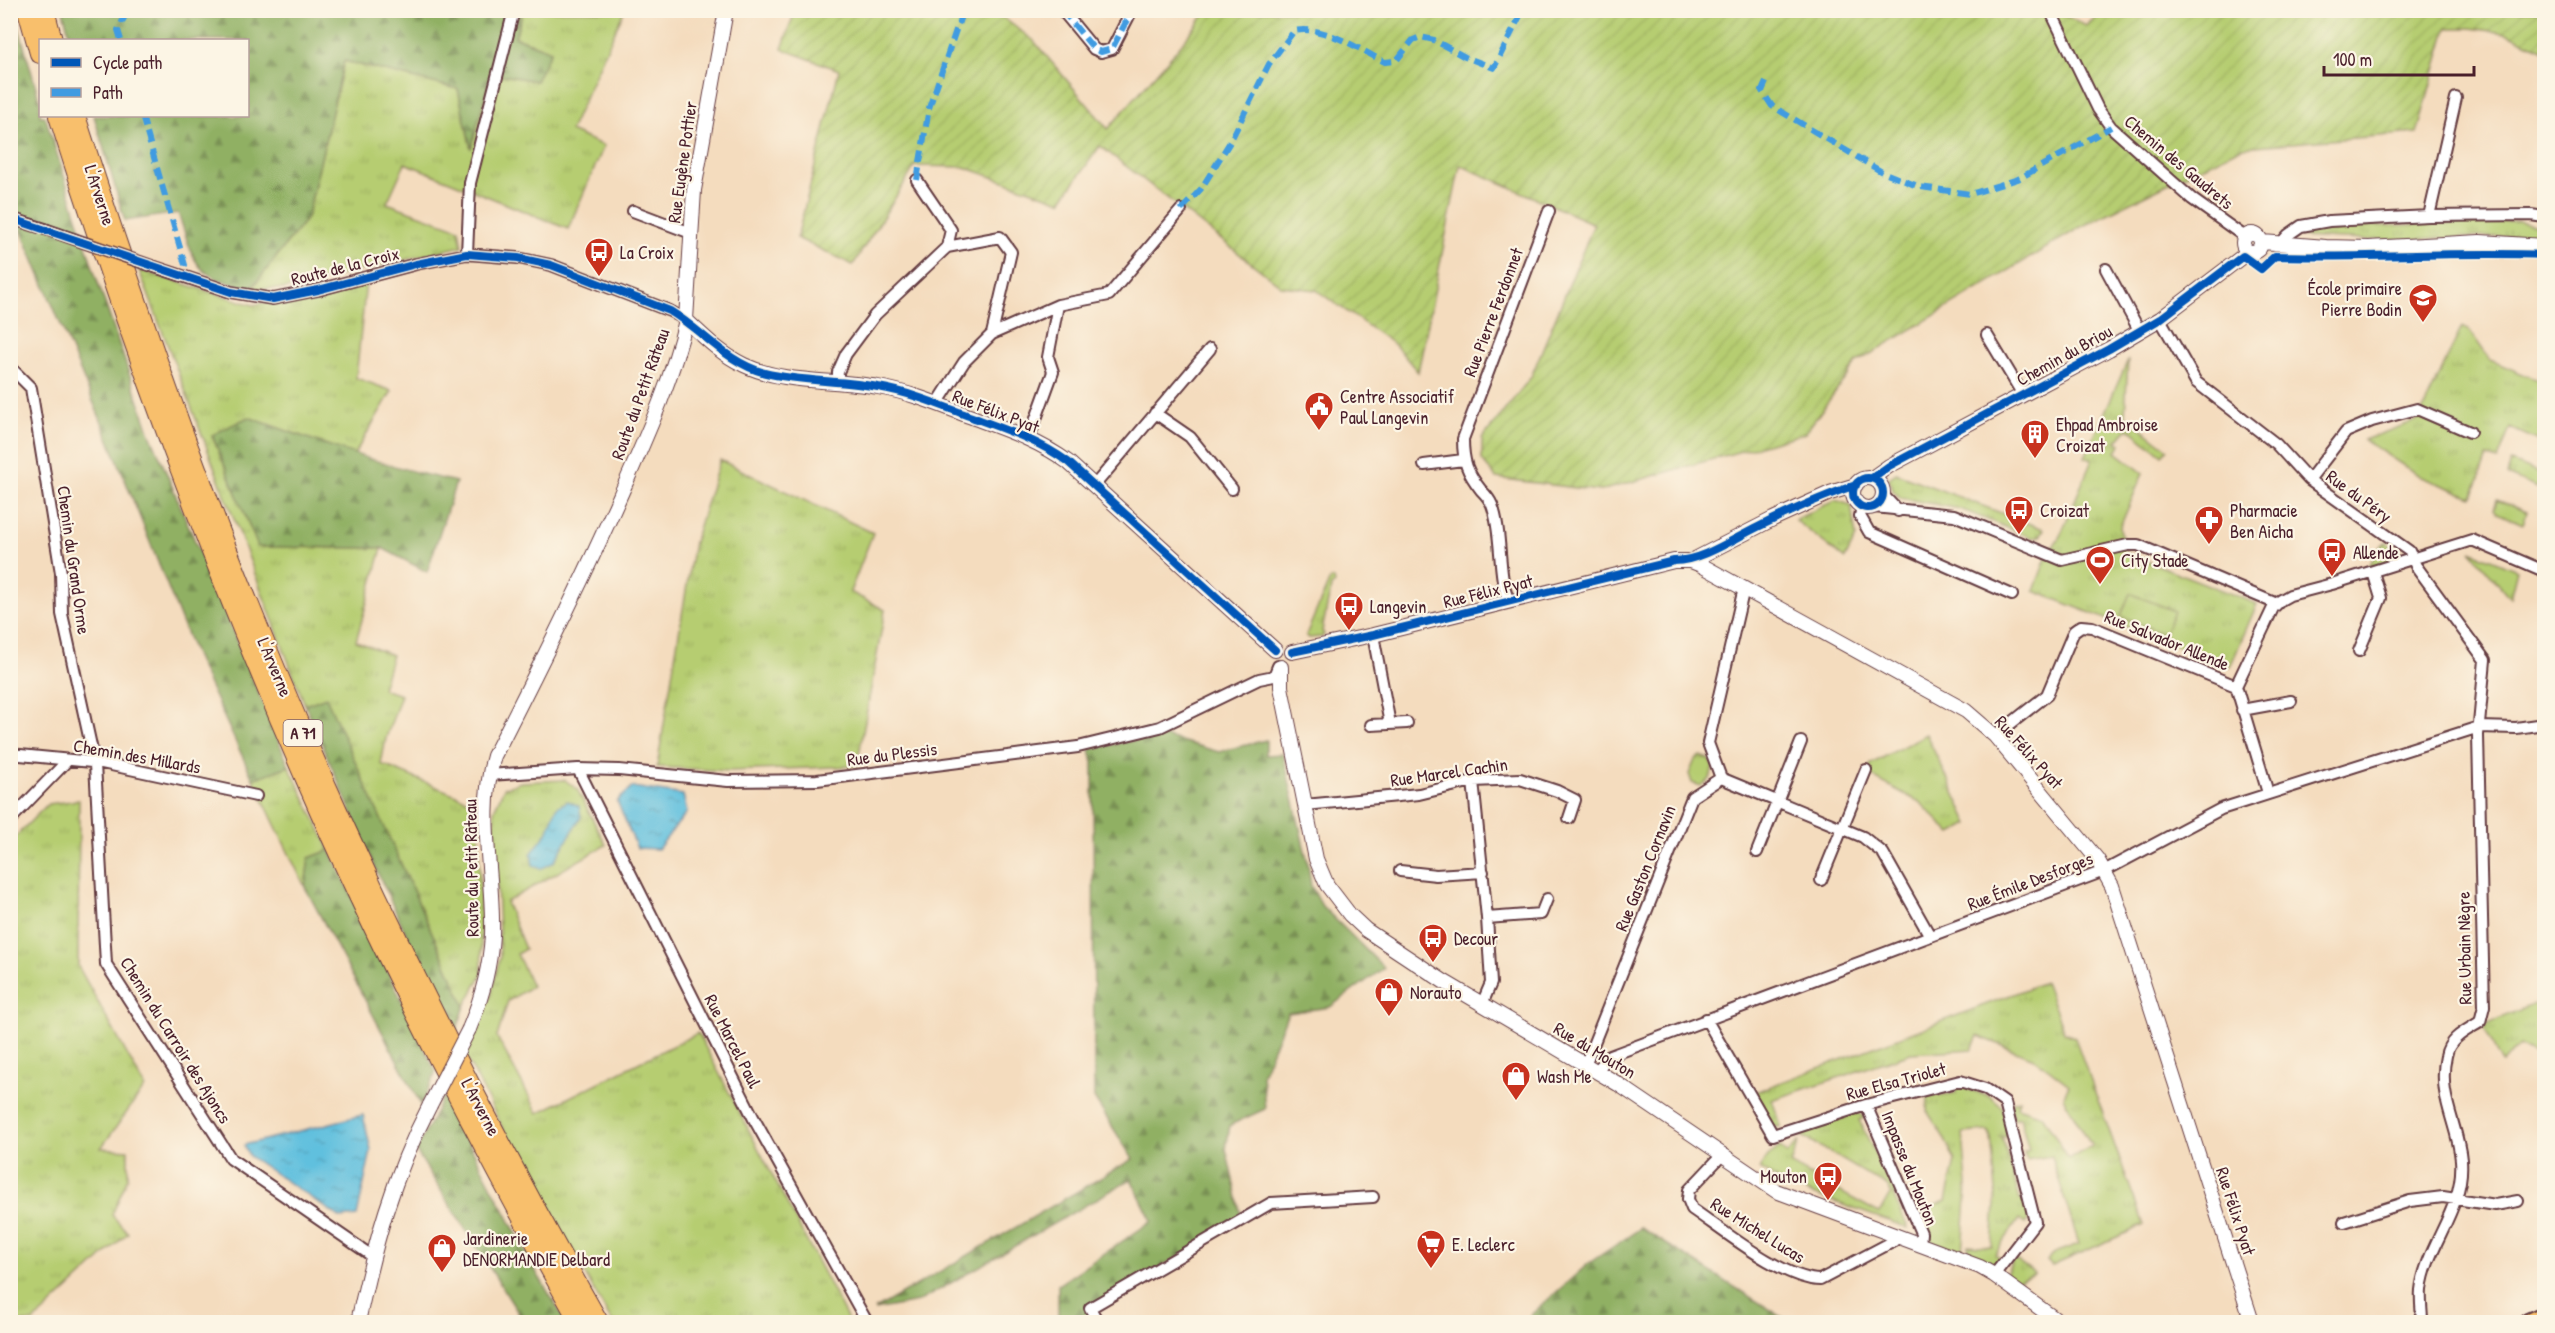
<svg xmlns="http://www.w3.org/2000/svg" width="2555" height="1333" font-family="'Patrick Hand',sans-serif">
<defs>
<pattern id="grass-tufts" width="24" height="20" patternUnits="userSpaceOnUse" patternTransform="scale(1.5)"><rect width="24" height="20" fill="#b6cd71"/><path d="M3 7l-1-3M5 7V3M7 7l1-3M15 17l-1-3M17 17v-4M19 17l1-3" fill="none" stroke="#9eb062"/></pattern>
<pattern id="forest-firs" width="22" height="20" patternUnits="userSpaceOnUse" patternTransform="scale(1.5)"><rect width="22" height="20" fill="#90b063"/><path d="M5 1l3.5 6h-7zM16 11l3.5 6h-7z" fill="#788f52"/></pattern>
<pattern id="garden-furrows" width="10" height="10" patternUnits="userSpaceOnUse" patternTransform="scale(1.5)"><rect width="10" height="10" fill="#b6cd71"/><path d="M-1 1l2-2M0 10L10 0M9 11l2-2" fill="none" stroke="#9eb062"/></pattern>
<pattern id="water-ripples" width="26" height="14" patternUnits="userSpaceOnUse" patternTransform="scale(1.5)"><rect width="26" height="14" fill="#60c0de"/><path d="M2 4q2-2 4 0t4 0M15 11q2-2 4 0t4 0" fill="none" stroke="#519bb4"/></pattern>
</defs>
<rect width="100%" height="100%" fill="#fcf5e5"/>
<filter id="ink" filterUnits="userSpaceOnUse"><feTurbulence type="fractalNoise" baseFrequency=".0167" numOctaves="2"/><feDisplacementMap in="SourceGraphic" scale="12" xChannelSelector="R" yChannelSelector="G"/><feConvolveMatrix kernelMatrix="1 2 1 2 8 2 1 2 1" color-interpolation-filters="sRGB"/></filter>
<filter id="wash" filterUnits="userSpaceOnUse"><feTurbulence type="fractalNoise" baseFrequency=".008" numOctaves="4" result="noise"/><feDisplacementMap in="SourceGraphic" scale="24" xChannelSelector="R" yChannelSelector="G"/><feGaussianBlur stdDeviation="1.35" result="paint"/><feColorMatrix in="noise" values="0 0 0 0 0 0 0 0 0 0 0 0 0 0 0 0 0 1.4 0 .05"/><feComposite in="paint" operator="in"/></filter>
<g filter="url(#wash)">
<rect width="100%" height="100%" fill="#f4dcbe"/>
<!-- grass -->
<path fill="url(#grass-tufts)" stroke="#80764e" stroke-width="1.5" d="M523,11H624L570,131L604,146L568,229L405,163L387,203L459,229L462,246L285,289L252,288L307,218L344,61L458,89L471,147L491,73L536,81L550,51L515,37Z
M2517,221L2544,226V238L2529,236L2365,240L2300,237L2321,228Z
M139,270L253,305L366,282L356,378L392,391L354,455L248,417L212,436L260,547L382,548L356,641L392,655L382,689L401,695L386,738L381,764L478,804L482,974L465,1006L326,698L305,705Z
M2462,327L2469,330L2490,360L2544,383V443L2510,428L2498,460L2487,457L2472,497L2421,477L2364,440L2418,420Z
M2128,360L2125,415L2168,449L2162,455L2128,428L2117,441L2121,444L2116,452L2143,473L2120,527L2124,552L2257,604L2230,667L2034,591L2046,558L2060,536L2092,460L2085,457Z
M720,460L873,533L850,592L885,610L857,766L730,771L657,767L694,542Z
M2511,462L2543,475L2537,488L2507,475Z
M1896,473L2038,527L2044,529L2040,536L2033,538L1960,509L1901,498L1892,490L1889,478Z
M1835,500L1851,505L1856,537L1845,559L1795,520Z
M2497,500L2527,512L2523,524L2497,513L2494,509Z
M2386,542L2397,550L2395,559L2368,567L2381,545Z
M2471,551L2517,570L2510,598Z
M1330,579H1334L1335,584L1331,587L1322,631L1324,634L1322,637L1309,638L1306,635Z
M1926,734L1969,824L1951,834L1921,803L1867,774L1871,764Z
M1700,756L1709,759L1713,767L1710,779L1700,786L1692,783L1689,774L1695,760Z
M289,766L330,850L309,858L305,887L253,779Z
M565,780L577,789L606,845L506,902L525,949L517,954L532,986L508,1001L497,1037L538,1113L698,1033L849,1322H612L511,1144L464,1053L491,996L500,957L494,810L504,788L521,782Z
M79,800L78,966L145,1087L101,1148L128,1150V1177L112,1215L128,1233L33,1322H11V841L48,804Z
M2045,982L2064,1032L2075,1038L2144,1225L2052,1266L2047,1261L2054,1253L2079,1244L2051,1156L2027,1160L2024,1152L2029,1150L2020,1117L2014,1119L2011,1107L2013,1102L2019,1100L2017,1107L2042,1115L2069,1159L2092,1146L2063,1097L2069,1085L2034,1058L1978,1036L1972,1049L1911,1053L1772,1100L1781,1126L1778,1127L1772,1126L1753,1093Z
M2544,1000V1059L2519,1046L2502,1063L2484,1028L2488,1023Z
M1955,1086L1988,1095L2002,1107L2010,1136L1999,1137H2002L2020,1200L2027,1199L2031,1217L2025,1223L2019,1219L1995,1254L2001,1259L1997,1263L1985,1262L1969,1254L1968,1245L1992,1247L1996,1191L1991,1137L1988,1131L1963,1133L1967,1185L1962,1252L1927,1240V1233L1919,1212L1946,1201L1955,1161L1945,1139L1927,1111L1928,1097L1956,1093Z
M1855,1112L1866,1117L1859,1120L1887,1178L1894,1176L1901,1193L1893,1195L1908,1228L1784,1184L1759,1169L1768,1156L1780,1147L1787,1154L1799,1141L1791,1165L1879,1213L1891,1192L1887,1186L1795,1132Z
M2014,1258L2035,1274L2013,1283L2006,1274Z"/>
<!-- forest -->
<path fill="url(#forest-firs)" stroke="#6d6847" stroke-width="1.5" d="M14,10L40,102V116H45L96,277L149,431L289,766L253,779L196,657L105,430L11,206L10,11Z
M63,11H523L515,37L551,51L536,81L491,73L471,149L458,89L344,61L307,218L252,288C192,276 197,267 178,213L125,221L94,116H248V40H71Z
M248,417C317,442 385,466 456,482L427,572L382,548L258,547L212,435Z
M326,697L465,1006L454,1037L375,867L305,705Z
M1160,735L1219,752L1266,740V755L1283,754L1308,864L1311,886L1322,906L1384,968L1330,1007L1288,1013L1262,1075L1265,1109L1230,1125L1226,1149L1242,1220L1090,1308L1092,1322H1058V1285L1152,1221L1131,1179L918,1302L874,1310L1133,1159L1094,1098L1093,763L1090,749Z
M330,850L436,1072L421,1105L305,887L309,858Z
M444,1095L539,1277L566,1322H524L416,1151Z
M1641,1228L1790,1322H1523L1589,1263Z"/>
<!-- garden -->
<path fill="url(#garden-furrows)" stroke="#80764e" stroke-width="1.5" d="M2054,10L2086,26L2103,10L2544,11V50L2506,33L2470,28H2447L2417,133L2242,147L2079,228L1857,362L1805,433L1600,491L1496,478L1482,460V439L1531,377L1594,224L1460,165L1418,372L1395,345L1316,290L1281,286L1100,146L1061,201L964,167L915,166L853,265L797,238L839,70L782,49L795,11H994L1033,40L1108,129L1184,41L1207,11Z"/>
<!-- pitch -->
<path fill="#b6cd71" stroke="#80764e" stroke-width="1.5" d="M2130,593L2174,611L2164,634L2121,616Z"/>
<!-- water -->
<path fill="url(#water-ripples)" stroke="#557084" stroke-width="1.5" d="M633,787L683,795L687,812L658,849L637,848L617,801Z
M568,801L579,806L581,817L554,862L541,869L533,865L531,854L547,833L557,807Z
M363,1115L371,1151L357,1216L341,1218L249,1156L244,1145Z"/>
</g>
<g filter="url(#ink)">
<g fill="none" stroke-linecap="round" stroke-linejoin="round">
<!-- minor casing -->
<g stroke="#643b41" stroke-width="14">
<path id="minor" d="M1062,10L1094,49L1101,52L1112,49L1132,10
M2050,10L2098,109L2111,127L2192,199L2245,237
M917,180L951,230L947,247
M633,211L691,233
M2429,216L2456,98
M10,218L45,229
M2281,243L2288,235L2301,226L2329,221L2429,216L2531,215L2544,217
M467,254L470,183L514,10
M155,267L231,292L273,299L318,290L416,264L467,254L518,258L551,265L670,311L686,320
M2106,269L2139,330
M2160,319L2196,382L2276,444L2309,480L2409,551L2416,566L2485,660L2478,735L2484,1006L2480,1022C2466,1031 2449,1038 2446,1056C2437,1096 2458,1124 2461,1160C2465,1208 2426,1245 2421,1290C2420,1301 2422,1312 2422,1322
M1987,335L2023,395
M10,367L31,388L61,573L62,614L95,764L106,964L231,1159L372,1256
M838,381V372L846,354L875,315L947,247L1000,237L1011,252L992,334
M937,404L964,362L992,334L1058,305L1109,295L1181,210
M1155,413L1190,437L1232,489
M1029,438L1053,372L1048,357L1058,305
M1424,465L1463,460
M2309,480L2346,432L2372,421L2417,409L2470,432
M1094,486L1210,349
M1883,495L1898,511
M1862,507L1860,516L1869,532L2012,595
M1874,507L1954,515L2062,560L2128,545H2138L2277,604
M1509,601C1497,576 1503,534 1492,505C1490,500 1485,494 1481,490C1467,472 1463,462 1463,439L1549,211
M1373,635L1390,724
M2359,651L2381,598L2373,572
M2236,686L2273,608L2281,600L2290,595L2332,584L2472,540L2544,571
M2236,686L2268,793
M2242,710L2291,701
M1371,725L1407,723
M1995,736L2047,695L2074,631L2081,626L2092,627L2236,686
M10,754L102,763L256,796
M578,769L754,1119L867,1322
M489,775L578,769L619,770L728,781L817,780L1078,747L1160,727L1259,679L1274,676L1278,666
M1721,778L1863,837L1883,853L1930,936
M1473,781L1487,918L1491,983L1482,1004
M1305,805L1419,794L1473,781L1520,779L1557,791L1575,800L1569,818
M10,820L68,760
M1757,852L1801,742
M1400,871L1436,875L1483,872
M1821,880L1866,770
M1487,918L1541,914L1547,899
M1706,1019L1773,1135L1866,1105L1960,1081L1985,1089L2005,1103L2035,1222L1994,1275
M1585,1065L1692,797L1721,778L1708,743L1744,588
M1596,1071L1610,1056L2104,871L2221,809L2479,727L2516,728L2544,724
M1866,1105L1921,1233L1920,1244
M1723,1154L1689,1190L1688,1199L1692,1209C1723,1230 1784,1280 1820,1280L1894,1241L1898,1236
M2344,1222L2410,1201L2443,1197L2495,1205L2518,1201
M1098,1322L1090,1308L1271,1203L1373,1197"/>
</g>
<!-- tertiary casing -->
<g stroke="#643b41" stroke-width="16">
<path id="tertiary" d="M2243 243a9 9 0 1 1 18 0a9 9 0 1 1-18 0Z
M2262,242L2326,247L2368,248L2480,242L2544,246
M686,320C704,337 721,354 744,365C784,384 834,379 878,387C909,392 940,405 969,416C1004,429 1038,440 1068,462L1275,650
M1872,478L1889,466L2109,349L2160,319L2243,256L2247,251
M1853 493a15 15 0 1 1 30 0a15 15 0 1 1-30 0Z
M1691,561L1773,519L1830,493L1856,485
M1292,652L1373,635L1674,561H1691L1701,565L1966,711L1995,736L2097,859L2112,886L2252,1322
M1281,667V687L1316,859L1327,885L1350,915L1366,930L1443,981L1618,1084L1776,1191L1980,1267L1994,1275L2059,1322
M469,1029C482,998 490,968 492,935C494,875 477,815 494,756C538,670 581,584 620,496C645,439 672,381 686,320L694,190L726,10
M358,1322C375,1243 392,1178 430,1105"/>
</g>
<!-- primary casing -->
<g stroke="#643b41" stroke-width="20">
<path id="primary" d="M2528,1322L2544,1315"/>
</g>
<!-- motorway casing -->
<g stroke="#643b41" stroke-width="22">
<path id="motorway" d="M28,10L40,53
M44,10L52,40
M59,116C130,341 211,562 306,779C387,965 481,1145 580,1322
M75,116C122,263 172,409 228,553C332,818 458,1075 598,1322"/>
</g>
<!-- minor -->
<use href="#minor" stroke="#fff" stroke-width="10"/>
<!-- tertiary -->
<use href="#tertiary" stroke="#fff" stroke-width="14"/>
<!-- primary -->
<use href="#primary" stroke="#f8bf6c" stroke-width="16"/>
<!-- motorway -->
<use href="#motorway" stroke="#f8bf6c" stroke-width="20"/>
<!-- minor-bridge casing -->
<g stroke="#643b41" stroke-width="14" stroke-linecap="butt">
<path id="minor-bridge" d="M45,229L155,267"/>
</g>
<!-- tertiary-bridge casing -->
<g stroke="#643b41" stroke-width="16" stroke-linecap="butt">
<path id="tertiary-bridge" d="M430,1105L469,1029"/>
</g>
<!-- minor-bridge -->
<use href="#minor-bridge" stroke="#fff" stroke-width="10"/>
<!-- tertiary-bridge -->
<use href="#tertiary-bridge" stroke="#fff" stroke-width="14"/>
<!-- quiet -->
<path stroke="#409be1" stroke-width="6" stroke-dasharray="12 6" stroke-linecap="butt" d="M1062,10L1094,49L1101,52L1112,49L1132,10
M121,40L118,30L128,10
M1766,82L1762,91L1772,106L1882,172L1920,187L1971,194L2018,179L2111,127
M142,116L185,265L182,276
M917,180L929,108L963,10
M1181,210L1201,189L1230,142L1269,64L1294,31C1325,25 1358,49 1385,62L1396,61L1413,40L1421,37L1434,40L1465,57L1494,68L1523,10"/>
<!-- cycleway casing -->
<g stroke="#fcf5e5" stroke-width="11">
<path id="cycleway" d="M10,218L231,292L273,299L318,290L416,264L467,254L518,258L551,265L670,311C703,331 727,363 765,373C802,382 841,380 878,387C909,392 940,405 969,416C1004,429 1038,440 1068,462L1275,650
M1872,478L1889,466L2109,349L2160,319L2243,256L2261,269L2275,256C2365,259 2454,251 2544,255
M1853 493a15 15 0 1 1 30 0a15 15 0 1 1-30 0Z
M1292,652L1373,635L1674,561C1702,561 1733,539 1758,527C1790,511 1822,496 1856,485"/>
</g>
<!-- cycleway -->
<use href="#cycleway" stroke="#0057b8" stroke-width="8"/>
</g>
</g>
<!-- icons -->
<defs>
<g id="bus-pin" transform="scale(1.5)"><path d="M0 17L-7.5 6A9.5 9.5 0 1 1 7.5 6Z" fill="#c8321e" stroke="#fcf5e5"/><path d="M-5-6H5V4H4V6H2V4H-2V6H-4V4H-5ZM-3.5-4V0h7V-4ZM-3.5 1.2v1.5H-2V1.2ZM2 1.2v1.5H3.5V1.2Z" fill="#fff"/></g>
<g id="school-pin" transform="scale(1.5)"><path d="M0 17L-7.5 6A9.5 9.5 0 1 1 7.5 6Z" fill="#c8321e" stroke="#fcf5e5"/><path d="M0-5L7-2L0 1L-7-2ZM-4 1L0 2.5L4 1V4Q0 6-4 4Z" fill="#fff"/></g>
<g id="civic-pin" transform="scale(1.5)"><path d="M0 17L-7.5 6A9.5 9.5 0 1 1 7.5 6Z" fill="#c8321e" stroke="#fcf5e5"/><path d="M-.6-6.5H3V-4.5H.6V-3L4-1V1h2V6H-6V1h2V-1L-.6-3ZM-1.2 2.5V6h2.4V2.5Z" fill="#fff"/></g>
<g id="building-pin" transform="scale(1.5)"><path d="M0 17L-7.5 6A9.5 9.5 0 1 1 7.5 6Z" fill="#c8321e" stroke="#fcf5e5"/><path d="M-4-6H4V6H1V3H-1V6H-4ZM-2.5-4.3h1.7v1.8h-1.7ZM.8-4.3h1.7v1.8H.8ZM-2.5-1h1.7V.8h-1.7ZM.8-1h1.7V.8H.8Z" fill="#fff"/></g>
<g id="pharmacy-pin" transform="scale(1.5)"><path d="M0 17L-7.5 6A9.5 9.5 0 1 1 7.5 6Z" fill="#c8321e" stroke="#fcf5e5"/><path d="M-2-6h4v4h4v4h-4v4h-4v-4h-4v-4h4Z" fill="#fff"/></g>
<g id="stadium-pin" transform="scale(1.5)"><path d="M0 17L-7.5 6A9.5 9.5 0 1 1 7.5 6Z" fill="#c8321e" stroke="#fcf5e5"/><path d="M0-5a6.5 5 0 1 0 0 10a6.5 5 0 1 0 0-10ZM-3.5-1.8h7v3.6h-7Z" fill="#fff"/></g>
<g id="shop-pin" transform="scale(1.5)"><path d="M0 17L-7.5 6A9.5 9.5 0 1 1 7.5 6Z" fill="#c8321e" stroke="#fcf5e5"/><path d="M-5-2.5h2.3a2.7 3.5 0 0 1 5.4 0H5L5.5 6h-11ZM-1.5-2.5h3a1.5 2.3 0 0 0-3 0Z" fill="#fff"/></g>
<g id="supermarket-pin" transform="scale(1.5)"><path d="M0 17L-7.5 6A9.5 9.5 0 1 1 7.5 6Z" fill="#c8321e" stroke="#fcf5e5"/><path d="M-6-5.5h2.5l.6 2H6L4.5 2H-2.5L-4.4-4H-6ZM-1.5 3.2a1.3 1.3 0 1 0 .1 0ZM3 3.2a1.3 1.3 0 1 0 .1 0Z" fill="#fff"/></g>
</defs>
<g fill-rule="evenodd">
<use href="#bus-pin" x="599" y="252"/>
<use href="#school-pin" x="2423" y="298"/>
<use href="#civic-pin" x="1319" y="406"/>
<use href="#building-pin" x="2035" y="434"/>
<use href="#bus-pin" x="2019" y="510"/>
<use href="#pharmacy-pin" x="2209" y="520"/>
<use href="#bus-pin" x="2332" y="552"/>
<use href="#stadium-pin" x="2100" y="560"/>
<use href="#bus-pin" x="1349" y="606"/>
<use href="#bus-pin" x="1433" y="938"/>
<use href="#shop-pin" x="1389" y="992"/>
<use href="#shop-pin" x="1516" y="1076"/>
<use href="#bus-pin" x="1828" y="1176"/>
<use href="#supermarket-pin" x="1431" y="1244"/>
<use href="#shop-pin" x="442" y="1248"/>
</g>
<g text-anchor="middle" dominant-baseline="central" stroke-width="4.5" stroke-linejoin="round" paint-order="stroke">
<!-- shield labels -->
<rect fill="#fcf5e5" stroke="#7f5f63" stroke-width="1.5" x="283.5" y="720" width="39" height="26" rx="4.5"/>
<g font-size="16" font-weight="bold" fill="#4a1f2b">
<text x="303" y="733">A 71</text>
</g>
<!-- street labels -->
<g font-size="18" fill="#4a1f2b" stroke="#fcf5e5">
<text transform="translate(682 162) rotate(-82)">Rue Eugène Pottier</text>
<text transform="translate(2179 162) rotate(40)">Chemin des Gaudrets</text>
<text transform="translate(100 195) rotate(72)">L'Arverne</text>
<text transform="translate(345 266) rotate(-14)">Route de la Croix</text>
<text transform="translate(1493 312) rotate(-69)">Rue Pierre Ferdonnet</text>
<text transform="translate(2064 355) rotate(-29)">Chemin du Briou</text>
<text transform="translate(640 394) rotate(-70)">Route du Petit Râteau</text>
<text transform="translate(996 411) rotate(21)">Rue Félix Pyat</text>
<text transform="translate(2359 496) rotate(36)">Rue du Péry</text>
<text transform="translate(74 560) rotate(82)">Chemin du Grand Orme</text>
<text transform="translate(1488 591) rotate(-14)">Rue Félix Pyat</text>
<text transform="translate(2167 640) rotate(22)">Rue Salvador Allende</text>
<text transform="translate(275 667) rotate(67)">L'Arverne</text>
<text transform="translate(2029 752) rotate(48)">Rue Félix Pyat</text>
<text transform="translate(892 754) rotate(-7)">Rue du Plessis</text>
<text transform="translate(137 756) rotate(10)">Chemin des Millards</text>
<text transform="translate(1449 772) rotate(-8)">Rue Marcel Cachin</text>
<text transform="translate(471 868) rotate(-91)">Route du Petit Râteau</text>
<text transform="translate(1645 868) rotate(-68)">Rue Gaston Cornavin</text>
<text transform="translate(2030 881) rotate(-21)">Rue Émile Desforges</text>
<text transform="translate(2464 948) rotate(-91)">Rue Urbain Nègre</text>
<text transform="translate(176 1040) rotate(58)">Chemin du Carroir des Ajoncs</text>
<text transform="translate(733 1041) rotate(63)">Rue Marcel Paul</text>
<text transform="translate(1595 1050) rotate(31)">Rue du Mouton</text>
<text transform="translate(1896 1081) rotate(-15)">Rue Elsa Triolet</text>
<text transform="translate(481 1107) rotate(62)">L'Arverne</text>
<text transform="translate(1910 1168) rotate(68)">Impasse du Mouton</text>
<text transform="translate(2236 1211) rotate(72)">Rue Félix Pyat</text>
<text transform="translate(1758 1230) rotate(32)">Rue Michel Lucas</text>
</g>
<!-- poi labels -->
<g font-size="18" fill="#4a1f2b" stroke="#fcf5e5" text-anchor="start">
<text x="620" y="252">La Croix</text>
<text x="2402" y="288" text-anchor="end">École primaire<tspan x="2402" dy="21">Pierre Bodin</tspan></text>
<text x="1340" y="396">Centre Associatif<tspan x="1340" dy="21">Paul Langevin</tspan></text>
<text x="2056" y="424">Ehpad Ambroise<tspan x="2056" dy="21">Croizat</tspan></text>
<text x="2040" y="510">Croizat</text>
<text x="2230" y="510">Pharmacie<tspan x="2230" dy="21">Ben Aicha</tspan></text>
<text x="2353" y="552">Allende</text>
<text x="2121" y="560">City Stade</text>
<text x="1370" y="606">Langevin</text>
<text x="1454" y="938">Decour</text>
<text x="1410" y="992">Norauto</text>
<text x="1537" y="1076">Wash Me</text>
<text x="1807" y="1176" text-anchor="end">Mouton</text>
<text x="463" y="1238">Jardinerie<tspan x="463" dy="21">DENORMANDIE Delbard</tspan></text>
<text x="1452" y="1244">E. Leclerc</text>
</g>
</g>
<!-- margin -->
<rect width="2555" height="1333" fill="none" stroke="#fcf5e5" stroke-width="36"/>
<!-- legend -->
<rect x="39" y="39" width="210" height="78" fill="#fcf5e5" stroke="#b59f9b" stroke-width="1.5"/>
<rect x="51" y="58" width="30" height="9" fill="#0057b8" stroke="#b59f9b" stroke-width="1.5"/>
<text x="93" y="69" font-size="18" fill="#4a1f2b">Cycle path</text>
<rect x="51" y="88" width="30" height="9" fill="#409be1" stroke="#b59f9b" stroke-width="1.5"/>
<text x="93" y="99" font-size="18" fill="#4a1f2b">Path</text>
<!-- scale -->
<path d="M2324 66v9h150v-9" fill="none" stroke="#4a1f2b" stroke-width="3"/>
<text x="2333" y="66" font-size="18" fill="#4a1f2b" stroke="#fcf5e5" stroke-width="4.5" paint-order="stroke">100 m</text>
</svg>
